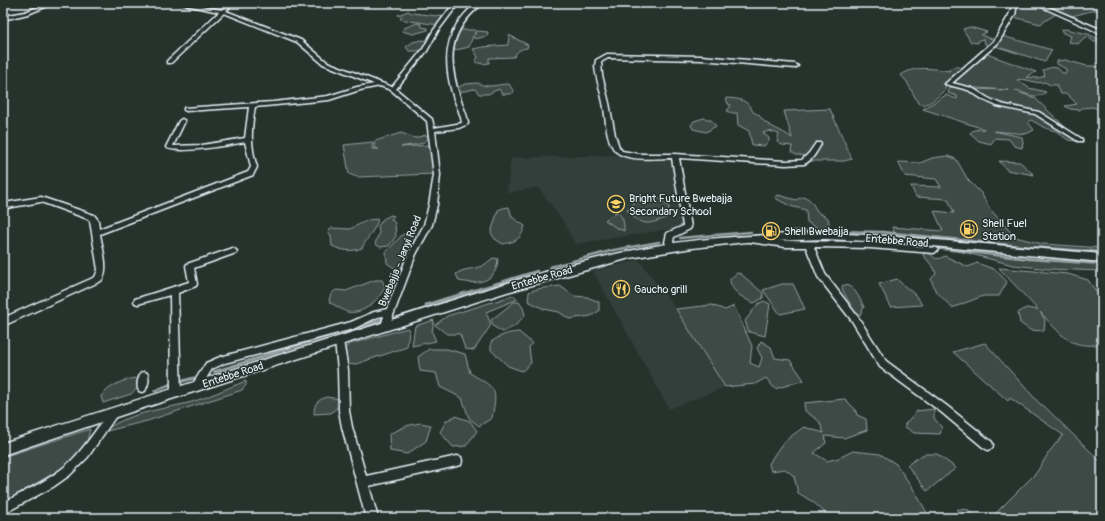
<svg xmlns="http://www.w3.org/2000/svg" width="1105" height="521" font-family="Pangolin,sans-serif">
<rect width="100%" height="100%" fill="#26332d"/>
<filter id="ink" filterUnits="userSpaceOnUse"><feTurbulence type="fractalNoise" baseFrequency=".025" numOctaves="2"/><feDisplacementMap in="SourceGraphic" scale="8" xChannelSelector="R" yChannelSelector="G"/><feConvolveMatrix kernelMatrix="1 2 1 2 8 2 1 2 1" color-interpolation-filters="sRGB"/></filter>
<g filter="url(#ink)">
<!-- built -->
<path fill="#333f3a" d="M620,155L631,157H671L685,224L677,228L575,244L563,221L538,187L507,193L511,158Z
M639,260L676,309L725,387L669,409L593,271Z"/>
<!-- green -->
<path fill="#3e4b47" stroke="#939ea0" d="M1018,3H1033L1056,14L1040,24L1014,17Z
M1038,3H1102V12L1095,10L1068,17Z
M408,11L412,13L446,17L439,25L411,21L400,19L402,16L398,15Z
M417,23L421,24L422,27L428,28V30L413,34L402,31L404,28Z
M970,27L987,32L981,35L992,39L997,42L1002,36L1052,50L1045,62L995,46H989L985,44L984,39L979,40L978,43L971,42L963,29Z
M1065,29L1088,34L1100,40V42H1094L1088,37L1084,38L1078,44L1069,42L1071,36L1063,33L1061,30Z
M458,30H476L474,35L478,31L488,32L487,36L475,39L473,36L469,47L452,51Z
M509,35L528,45L527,48C520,49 517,51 514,57L489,58V63L483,64L475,62L478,57L473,49L483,47L508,45Z
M422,40L427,41L421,51H409L406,47L413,42Z
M987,54L1036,72L1026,77L1038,78L1045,76L1043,70C1052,67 1057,65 1062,73H1066V69L1057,64V61L1065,60L1087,66H1102V110L1092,107L1082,108L1080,110L1070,109L1065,106L1077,104L1067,94H1061L1057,88V85H1050L1045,82C1035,85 1026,77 1017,80L1029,88L1046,92C1037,100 1026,94 1017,90L1015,91L1035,98L1065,127L1084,142L1068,140L1056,131L1045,128L1031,120L1028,122L1034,130L1026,134L994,131L1022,137L1023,142L1022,148L1014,146L1009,139L995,138L991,144L979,141L970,133L974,130L984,129L923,109L946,95L957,99V96L948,93L950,87L969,89L983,98L980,99L983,100L988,99L972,89L1008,90L961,87L950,84L962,74H957L946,83L945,90C937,96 929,108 918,103L907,82L901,75C915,65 934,69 950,71L949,69C955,65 960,67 966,71L974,63Z
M478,83C488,89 498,84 509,84L514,92L510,94H502L499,89L488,94H479L475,89L459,92L457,90V88L465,84Z
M726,98C740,99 747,99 753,112L759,115C764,126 783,130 792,138L784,111L830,109L852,159L844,161H809L808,156L797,155L791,152L792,146L782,145L777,142L779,134L769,131L763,133L769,138V141L764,146L752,145L749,131L738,125L737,113H731L727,111L731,105L728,104Z
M704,118L711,120L716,126L706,132L693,129L691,125L694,121Z
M401,133L415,138L426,135L429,137C423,147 410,144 401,147L431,145L434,174L357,177L349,174L344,145L373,142L372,149H379L374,148L375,141Z
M948,156L956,159L968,180L981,193L990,209L1015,237L1043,244L1102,248V254L895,235L892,227L943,231L934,211L954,213L948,199L916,197L911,186L941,187L936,179L905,176L898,162L920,163L932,158Z
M999,161L1020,162L1034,175L1007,170Z
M778,195L796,200C808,193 811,201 817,211C819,214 825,216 828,218L830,228H817L807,222L806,210L790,206L775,198Z
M650,197L659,198L669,207L668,217C648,225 642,227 627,210L634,203Z
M509,207L512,217L525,226C520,240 517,241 503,244L495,239L491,233L498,210L503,208Z
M616,212C624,216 624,223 624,231L615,227L605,220Z
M391,215L394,216L391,219L395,223L396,236L389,246L380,247L375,244L379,233L378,226L383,219Z
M378,219C375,230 367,238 362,248C352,252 342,251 332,246L331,236L328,232L331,228L350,229L368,220Z
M403,234L419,236V240L412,244L404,269C397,270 392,267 387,263L386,252Z
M924,251C935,254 932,263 945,256L968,267L977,263L996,270L1007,282L999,296H983L952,308L935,290L931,279L936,274L934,268L923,255Z
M963,252L1102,264V271L1049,269L1013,265Z
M493,258L498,259C497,282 478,285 459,281L456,274C464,268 472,270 482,266C486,264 489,261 493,258Z
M999,268L1068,274L1088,280L1102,300V344C1069,350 1061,334 1040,312L1045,320L1044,331L1030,330L1020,323L1018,313L1026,308L1038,310Z
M737,273L741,274L763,293V298L754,303C744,299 730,291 730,279Z
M897,279C907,290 915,291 922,305L891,307L879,284Z
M375,280H382L385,287C378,301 363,315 347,312C343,311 336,305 330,303L329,300L331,294L336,290L346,291Z
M782,284H793L805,309L780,314L763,290Z
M843,285C855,285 859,298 864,307L860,315L855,313L843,291L842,287Z
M560,286L574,296L587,297L599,302V311L591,316L569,319L559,312L544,309L528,301L529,292C540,287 549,288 560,286Z
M512,296H515L518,299L486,312L491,325L474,350L465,349L460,334H447L435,325L447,316Z
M764,301L770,304L765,336L749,332L745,321L758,304Z
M514,302H519L523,308L525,315L515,326L503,332L494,327L491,320Z
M712,305L725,310L734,306L752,346L750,363L759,367L762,358L757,348L761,341L771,347L775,358L790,360L804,380L775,389L766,378L755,384L725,387L676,309Z
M434,320L432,332L436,341L412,346L415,326Z
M408,328L409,332L407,347L353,365L346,363L342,350L350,344Z
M519,332L532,343L529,347L531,363L522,371L508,366L491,350V342C501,335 507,333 519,332Z
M985,343L1040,404L1044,406L1102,463V518H991L1037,472L1049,452L1063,435L1010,398L1008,401L953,352Z
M429,349H447L465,354L470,373C496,389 498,387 492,418L479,426L469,418L462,398L440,387L436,373L420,371L418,357Z
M135,378L142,384L131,394L103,403L101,396C110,386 122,380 135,378Z
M246,381V385L242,390L147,421L103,432C127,413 159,410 188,403C207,398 227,388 246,381Z
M327,397L339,399L340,405L331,413L314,414C314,404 317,400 327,397Z
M845,399L855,409L857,415L866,419L867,430L844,438L825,436L826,443L814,453L827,461L839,458L853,451L880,454L896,464L914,490L930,518H831L813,502L798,493L794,476L785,469L771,471L769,464C780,444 785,440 804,427L824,433L819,421L805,411L804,403Z
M934,409V418L942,428L940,434L914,433L905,427V424L917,411Z
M455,416L470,421L477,431L466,446L453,447L440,432L446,421Z
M420,423L431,425L426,441L407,454L390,451L389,434L406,426Z
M90,429L87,442L72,462L3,503V457Z
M924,454H937L956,468L927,491L907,465Z
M958,509L969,510L976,518H953Z"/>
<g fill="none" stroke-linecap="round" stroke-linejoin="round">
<!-- stream-far1 -->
<path stroke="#98a3a5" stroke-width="2.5" d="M785,231H817
M828,231L883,232L1031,247L1102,252
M680,238L751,232
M935,248L1030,259L1102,264
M550,267L614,250L659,242
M445,299L537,271"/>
<!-- stream -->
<path stroke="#98a3a5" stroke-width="3" d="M426,305L448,298
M351,329L384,319
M214,372L344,331
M179,382L194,378
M155,391L174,383"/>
<!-- minor casing -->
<g stroke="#e8f1f8" stroke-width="3">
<path id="minor" d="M48,3H55L28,14L3,20V16L25,12Z
M176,3H186L222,10L229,3H234L226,11L301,40L327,62L392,87L423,49L433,31L454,3H459L438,31L427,51L396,89L432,119L434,128L462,123C461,114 456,105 453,96C446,72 443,47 457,24C463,16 469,7 479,4L481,5C449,31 447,59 460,97C462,106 468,115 468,124L459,128L435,131L440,175L437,205L432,225L416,254L388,329L385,330L382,329L381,326L384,316L378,317L353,329L225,363L212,369L199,390L196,391L193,390L191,387L206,363L220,357L351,322L374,312L387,309L408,254L424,225L429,205L434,175L427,121L391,90L380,86L360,90L329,100L255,107C251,128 250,146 257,167L253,175L100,234C102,247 110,271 101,281L3,326V318L95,277L98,270L90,221L88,219L41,202L7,208L3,205L4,203L41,197L94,215L98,220L99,229L248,172L251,167L245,142C231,145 175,155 166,147L179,121L182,119L185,121L173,146L202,145L245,138L249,107L186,111L184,110V108L273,102L328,96L357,87L374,84L323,64L297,42L224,13L171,63H167V61L219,12Z
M1013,3H1017L1015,15L998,43L952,83L972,88L988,98L1001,104L1039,112L1082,139V141H1078L1035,114L997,106L984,100L968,90L945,84L994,41L1009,15Z
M1033,3H1039L1102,30V34Z
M607,54L701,56L795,64L798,66L795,68L701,60L608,58L601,62L602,75L609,103L615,135L619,147L622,151L639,154H675L786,161L802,160L809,153L816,143H820L821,144C817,151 812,161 804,164L786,165L679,158L691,227L690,229L674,237L673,242L676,247L672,250L669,249L665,242L667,233L683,226L672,158C657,158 622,163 613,148C606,136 606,121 604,108C602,94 596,80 595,66L596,60Z
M753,237L785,241L870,242L937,248L938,250L934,253L870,248L814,247L825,274L858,317L886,361L947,406L992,442L993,445L992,448L988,450L984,448L941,412L880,367L852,321L818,277L806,247H785L750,242L749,240Z
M233,248L237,251L236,253L194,268L197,284L196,286L178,293L181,393L179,396L176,397L173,396L171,393L170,295L138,304L135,303L134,301L135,299L189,282L186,266L187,264Z
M339,337L342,338L343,341L348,370L349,411L352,427L366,476L457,456L461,457L462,461L461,465L457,466L369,486L378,518H366L342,427L339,411L338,370L335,341L336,338Z
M144,372L147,373C150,378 148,386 145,391L142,392L139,391C136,386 138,378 141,373Z
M113,409L116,410L118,413L116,416L88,457L70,475L53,487L3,514V503C26,490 51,480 71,461C86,446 98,427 110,410Z"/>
</g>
<!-- major casing -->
<g stroke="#e8f1f8" stroke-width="3">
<path id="major" d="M825,233L889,236L1102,254V262L889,242L825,239L746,242L692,248L630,258L507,292L140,409L3,455V443C118,406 234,369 350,333C442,304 535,271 629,251C693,237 760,235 825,233Z"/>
</g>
<!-- minor -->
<use href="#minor" fill="#26332d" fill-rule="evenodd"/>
<!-- major -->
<use href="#major" fill="#26332d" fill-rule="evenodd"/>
</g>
</g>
<!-- icons -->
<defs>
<g id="school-ring" transform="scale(0.9)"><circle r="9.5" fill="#26332d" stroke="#ffd166" stroke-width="1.5"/><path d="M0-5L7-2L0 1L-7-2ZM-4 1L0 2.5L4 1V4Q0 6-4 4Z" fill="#ffd166"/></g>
<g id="fuel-ring" transform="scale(0.9)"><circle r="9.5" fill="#26332d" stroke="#ffd166" stroke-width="1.5"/><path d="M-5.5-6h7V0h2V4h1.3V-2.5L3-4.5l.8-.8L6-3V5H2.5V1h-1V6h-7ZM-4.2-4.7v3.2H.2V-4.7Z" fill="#ffd166"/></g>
<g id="restaurant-ring" transform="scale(0.9)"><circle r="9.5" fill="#26332d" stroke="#ffd166" stroke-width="1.5"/><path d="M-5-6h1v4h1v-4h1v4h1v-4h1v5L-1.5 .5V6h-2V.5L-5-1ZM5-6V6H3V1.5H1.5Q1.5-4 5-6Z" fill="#ffd166"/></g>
</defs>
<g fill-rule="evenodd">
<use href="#school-ring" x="616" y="204"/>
<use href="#fuel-ring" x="969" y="229"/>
<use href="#fuel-ring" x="771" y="231"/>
<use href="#restaurant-ring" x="621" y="289"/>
</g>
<g text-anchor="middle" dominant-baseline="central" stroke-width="3" stroke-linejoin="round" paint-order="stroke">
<!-- poi labels -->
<g font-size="11" fill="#e8f1f8" stroke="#26332d" text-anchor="start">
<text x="629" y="198">Bright Future Bwebajja<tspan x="629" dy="13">Secondary School</tspan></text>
<text x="982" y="223">Shell Fuel<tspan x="982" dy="13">Station</tspan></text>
<text x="784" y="231">Shell Bwebajja</text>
<text x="634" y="289">Gaucho grill</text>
</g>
<!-- street labels -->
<g font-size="11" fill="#e8f1f8" stroke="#26332d">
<text transform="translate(897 241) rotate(5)">Entebbe Road</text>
<text transform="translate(400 261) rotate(-68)">Bwebajja - Janyi Road</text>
<text transform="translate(542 278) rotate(-16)">Entebbe Road</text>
<text transform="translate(233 375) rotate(-18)">Entebbe Road</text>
</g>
</g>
<!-- margin -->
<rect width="1105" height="521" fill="none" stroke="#26332d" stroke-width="16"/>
<rect x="8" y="8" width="1089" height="505" fill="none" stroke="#e8f1f8" stroke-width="1.5" filter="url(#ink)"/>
</svg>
